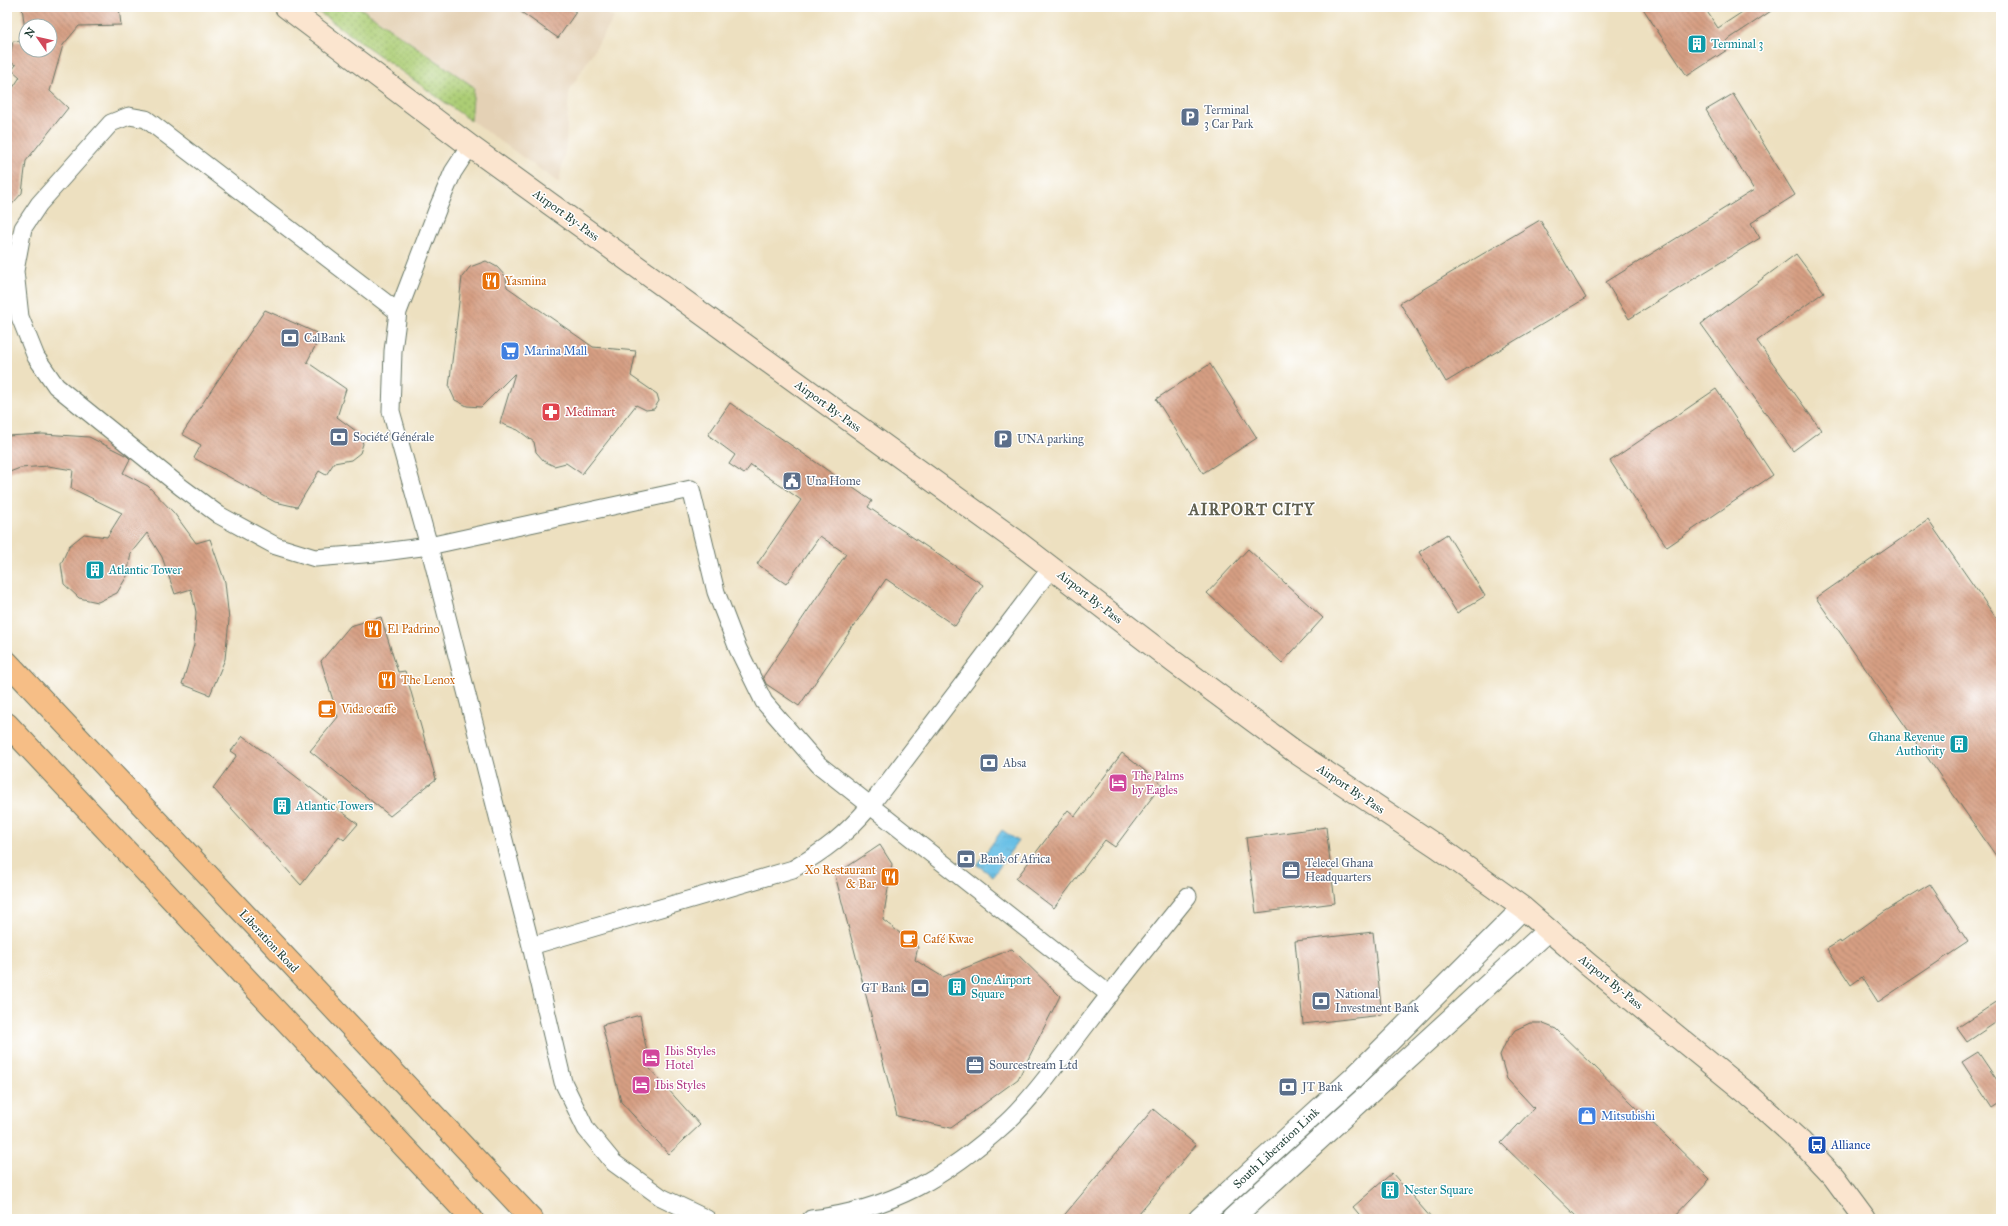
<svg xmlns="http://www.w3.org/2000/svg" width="2008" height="1226" font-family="'IM FELL Great Primer',serif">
<defs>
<pattern id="grass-dots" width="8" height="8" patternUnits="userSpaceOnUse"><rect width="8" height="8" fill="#accd75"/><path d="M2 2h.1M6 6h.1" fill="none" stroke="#8ba861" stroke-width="1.8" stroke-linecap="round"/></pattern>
<pattern id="water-ripples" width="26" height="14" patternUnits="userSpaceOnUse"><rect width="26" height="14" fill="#68bfe5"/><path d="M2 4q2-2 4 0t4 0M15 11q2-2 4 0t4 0" fill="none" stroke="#559cba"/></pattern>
<pattern id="building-back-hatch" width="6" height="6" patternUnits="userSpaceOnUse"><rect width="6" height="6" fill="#d69f83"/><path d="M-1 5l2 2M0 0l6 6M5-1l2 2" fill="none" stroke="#ad836c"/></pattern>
</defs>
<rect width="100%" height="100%" fill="#fff"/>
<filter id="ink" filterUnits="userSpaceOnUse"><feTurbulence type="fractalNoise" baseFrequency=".025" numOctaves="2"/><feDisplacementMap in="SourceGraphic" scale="8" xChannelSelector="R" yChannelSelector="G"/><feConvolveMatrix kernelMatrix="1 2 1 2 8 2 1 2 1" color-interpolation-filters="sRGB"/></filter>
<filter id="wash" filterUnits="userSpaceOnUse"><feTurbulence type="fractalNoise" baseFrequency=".012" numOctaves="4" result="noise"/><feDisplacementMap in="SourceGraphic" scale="16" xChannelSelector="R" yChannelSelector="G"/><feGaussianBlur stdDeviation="0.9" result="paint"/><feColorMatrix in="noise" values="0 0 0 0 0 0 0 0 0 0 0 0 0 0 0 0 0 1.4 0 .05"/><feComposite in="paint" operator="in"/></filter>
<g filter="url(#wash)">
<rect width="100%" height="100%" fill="#ede0c0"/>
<!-- built -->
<path fill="#e4d1b5" d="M312,7H598L614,18L569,91L566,144L559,183Z"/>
<!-- grass -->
<path fill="url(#grass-dots)" stroke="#668554" d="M316,7H359L474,87L471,121L313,8Z"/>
<!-- water -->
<path fill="url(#water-ripples)" stroke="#447e8c" d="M1002,830L1018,841L993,876L977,865Z"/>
<g id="blocks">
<!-- building -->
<path fill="url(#building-back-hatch)" d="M22,7H119L121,25L79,26L63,45L50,91L68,108L26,161L22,193L7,210V97L20,77L12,70L16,65L9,62L13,41L26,42V50H50V26H26V38Z
M514,7H568L576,12L558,38Z
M1642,7H1704L1718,28L1750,7H1777L1726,41L1730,48L1687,76Z
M1733,94L1795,195L1751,223L1760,238L1629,319L1606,282L1754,190L1706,110Z
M1540,220L1586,298L1446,382L1400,303Z
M1796,254L1824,292L1757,341L1821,430L1793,451L1701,324Z
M486,261L497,267L506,277L507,287L593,347L636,351L631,376L657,394L659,401L654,409L646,410L636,405L582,474L566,463L554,466L544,461L536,452L534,442L518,430L500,423L515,373L481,407L467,406L455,400L449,387L462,277L470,267Z
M265,310L321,335L307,362L346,389L337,417L360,434L363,444L360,453L351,460L334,463L326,475L319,471L297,507L275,502L194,458L201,445L182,434Z
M1210,364L1257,438L1203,473L1156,399Z
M1716,389L1773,475L1667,547L1610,461Z
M730,403L872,501L868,507L983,585L955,626L886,579L799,706L766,684L763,677L846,554L820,536L786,584L757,564L801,500L751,465L744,474L729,464L735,455L708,435Z
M43,434L89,437L127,456L130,459L123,473L148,486L174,513L196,543L210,539L225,582L229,620L225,659L210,695L182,684L194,645L196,612L191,589L175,594L162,557L147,533L131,553L127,576L117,593L98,602L79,598L64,584L61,564L69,546L84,534L107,537L122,513L71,488L73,470L48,466L20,468L7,473V436Z
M1928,520L2001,625V863L1816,598Z
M1447,534L1485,596L1457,613L1419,552Z
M1248,549L1323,618L1282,663L1207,593Z
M381,617L398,672L405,671L436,779L390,816L310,751L338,717L321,661L350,626Z
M243,736L358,824L344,840L339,836L301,885L213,788L237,755L231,751Z
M1122,753L1162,784L1115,847L1105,840L1054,908L1016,879L1068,810L1075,816Z
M1326,827L1335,903L1256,913L1246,838Z
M880,845L892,864L883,920L918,947L915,960L943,977L1012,949L1060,996L1018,1079L951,1128L897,1116L835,875Z
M1930,884L1968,942L1878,1002L1862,977L1851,985L1827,949L1840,941L1841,943L1884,912Z
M1373,932L1382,1015L1303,1024L1295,941Z
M2001,999V1019L1967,1042L1957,1028Z
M640,1015L650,1069L700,1125L669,1154L621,1102L602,1025Z
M1530,1023H1541L1556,1029L1710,1179L1672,1219H1579L1501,1143L1534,1108L1507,1079L1500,1055L1506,1042L1515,1030Z
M1978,1052L2001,1086V1102L1992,1108L1962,1062Z
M1153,1109L1196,1145L1134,1219H1061Z
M1392,1173L1432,1219H1363L1353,1207Z"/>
</g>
</g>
<g filter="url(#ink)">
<use href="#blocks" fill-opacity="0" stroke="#677665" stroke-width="1"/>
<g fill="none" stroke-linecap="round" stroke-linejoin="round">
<!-- minor casing -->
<g stroke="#677665" stroke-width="19">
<path id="minor" d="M470,146L453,172L439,205L398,312L393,351L391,411L429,546L531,946L563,1082L586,1129L614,1163L661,1197L707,1219
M398,312L146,119L129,116L111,123L39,204L23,228L15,271L20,317L36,357L56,386L181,487L219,515L276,546L315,558L376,553L429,546L691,489L716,592L738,649L764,702L819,765L1110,995
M531,946L793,869C826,850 845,835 870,806L1051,568
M811,1219C890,1210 948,1176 1006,1123C1036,1095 1065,1052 1090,1020C1122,978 1155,937 1188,896"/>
</g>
<!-- tertiary casing -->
<g stroke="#677665" stroke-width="23">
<path id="tertiary" d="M1199,1219L1353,1078L1523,908
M1232,1219L1548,930"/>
</g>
<!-- secondary casing -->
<g stroke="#677665" stroke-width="24">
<path id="secondary" d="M286,7L470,146L1015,540L1174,662L1294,751L1438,847L1523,908L1588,964L1749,1095L1801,1142L1834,1177L1865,1219"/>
</g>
<!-- trunk casing -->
<g stroke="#677665" stroke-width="24">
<path id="trunk" d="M7,662L532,1219
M7,724L472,1219"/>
</g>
<!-- minor -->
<use href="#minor" stroke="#fff" stroke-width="17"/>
<!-- tertiary -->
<use href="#tertiary" stroke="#fff" stroke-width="21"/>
<!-- secondary -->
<use href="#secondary" stroke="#fbe5cf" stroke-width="22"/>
<!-- trunk -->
<use href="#trunk" stroke="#f6be86" stroke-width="22"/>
</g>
</g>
<!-- icons -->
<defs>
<g id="building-square" transform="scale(1)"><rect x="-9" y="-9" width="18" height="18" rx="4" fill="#0f9aa8" stroke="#fff"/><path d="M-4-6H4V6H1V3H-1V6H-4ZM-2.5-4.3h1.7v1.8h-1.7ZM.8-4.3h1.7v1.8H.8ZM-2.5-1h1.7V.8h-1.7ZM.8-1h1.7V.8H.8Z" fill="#fff"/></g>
<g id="parking-square" transform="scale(1)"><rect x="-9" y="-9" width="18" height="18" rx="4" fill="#5c6f8a" stroke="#fff"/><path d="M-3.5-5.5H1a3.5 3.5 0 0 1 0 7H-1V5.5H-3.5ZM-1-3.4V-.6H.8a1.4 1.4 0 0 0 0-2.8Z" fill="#fff"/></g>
<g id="restaurant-square" transform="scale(1)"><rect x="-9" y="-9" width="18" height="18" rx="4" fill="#e8710a" stroke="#fff"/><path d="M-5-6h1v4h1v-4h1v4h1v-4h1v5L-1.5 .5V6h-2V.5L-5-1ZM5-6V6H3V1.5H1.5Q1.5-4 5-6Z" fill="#fff"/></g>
<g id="bank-square" transform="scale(1)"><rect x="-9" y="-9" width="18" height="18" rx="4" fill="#5c6f8a" stroke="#fff"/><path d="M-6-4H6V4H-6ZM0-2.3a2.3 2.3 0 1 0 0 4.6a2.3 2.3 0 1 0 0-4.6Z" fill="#fff"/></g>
<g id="supermarket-square" transform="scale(1)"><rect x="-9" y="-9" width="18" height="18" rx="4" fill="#3f7fe0" stroke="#fff"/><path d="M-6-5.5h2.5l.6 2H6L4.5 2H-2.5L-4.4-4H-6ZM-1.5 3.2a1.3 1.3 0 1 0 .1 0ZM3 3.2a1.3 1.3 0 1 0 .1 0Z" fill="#fff"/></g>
<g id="pharmacy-square" transform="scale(1)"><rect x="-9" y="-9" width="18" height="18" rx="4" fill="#e0444e" stroke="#fff"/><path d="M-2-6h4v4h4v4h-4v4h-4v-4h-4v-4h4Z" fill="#fff"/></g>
<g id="civic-square" transform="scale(1)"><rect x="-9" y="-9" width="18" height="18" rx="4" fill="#5c6f8a" stroke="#fff"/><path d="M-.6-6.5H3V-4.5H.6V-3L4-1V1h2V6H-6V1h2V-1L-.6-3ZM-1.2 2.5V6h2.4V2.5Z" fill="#fff"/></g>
<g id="cafe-square" transform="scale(1)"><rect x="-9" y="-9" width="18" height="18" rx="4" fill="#e8710a" stroke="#fff"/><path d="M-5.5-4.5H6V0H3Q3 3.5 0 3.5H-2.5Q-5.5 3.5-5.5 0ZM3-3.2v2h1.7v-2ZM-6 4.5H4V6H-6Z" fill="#fff"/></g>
<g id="hotel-square" transform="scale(1)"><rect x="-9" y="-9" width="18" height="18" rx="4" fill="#d1479c" stroke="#fff"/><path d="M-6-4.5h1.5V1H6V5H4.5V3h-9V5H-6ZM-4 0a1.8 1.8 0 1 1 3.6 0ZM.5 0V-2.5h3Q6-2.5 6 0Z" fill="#fff"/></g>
<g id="office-square" transform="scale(1)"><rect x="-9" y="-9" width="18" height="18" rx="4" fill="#5c6f8a" stroke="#fff"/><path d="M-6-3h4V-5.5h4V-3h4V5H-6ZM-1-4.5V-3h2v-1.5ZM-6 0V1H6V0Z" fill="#fff"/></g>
<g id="shop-square" transform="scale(1)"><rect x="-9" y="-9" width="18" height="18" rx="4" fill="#3f7fe0" stroke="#fff"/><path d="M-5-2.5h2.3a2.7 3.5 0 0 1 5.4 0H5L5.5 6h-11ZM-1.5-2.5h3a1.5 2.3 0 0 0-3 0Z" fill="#fff"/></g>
<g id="bus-square" transform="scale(1)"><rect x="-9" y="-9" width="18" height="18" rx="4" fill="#1a4fb4" stroke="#fff"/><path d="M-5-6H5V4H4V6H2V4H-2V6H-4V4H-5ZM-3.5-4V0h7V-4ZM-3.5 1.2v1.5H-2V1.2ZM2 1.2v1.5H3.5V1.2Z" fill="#fff"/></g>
</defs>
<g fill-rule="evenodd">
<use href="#building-square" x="1697" y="44"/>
<use href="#parking-square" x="1190" y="117"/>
<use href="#restaurant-square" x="491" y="281"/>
<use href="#bank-square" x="290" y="338"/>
<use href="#supermarket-square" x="510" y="351"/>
<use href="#pharmacy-square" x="551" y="412"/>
<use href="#bank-square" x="339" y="437"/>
<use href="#parking-square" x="1003" y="439"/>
<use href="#civic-square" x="792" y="481"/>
<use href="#building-square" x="95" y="570"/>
<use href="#restaurant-square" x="373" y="629"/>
<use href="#restaurant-square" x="387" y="680"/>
<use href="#cafe-square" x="327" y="709"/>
<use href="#building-square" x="1959" y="744"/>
<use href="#bank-square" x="989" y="763"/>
<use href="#hotel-square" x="1118" y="783"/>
<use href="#building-square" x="282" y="806"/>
<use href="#bank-square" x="966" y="859"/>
<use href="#office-square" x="1291" y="870"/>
<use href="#restaurant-square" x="890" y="877"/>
<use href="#cafe-square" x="909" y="939"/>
<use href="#building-square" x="957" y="987"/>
<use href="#bank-square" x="920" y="988"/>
<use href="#bank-square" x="1321" y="1001"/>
<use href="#hotel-square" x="651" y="1058"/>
<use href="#office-square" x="975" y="1065"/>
<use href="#hotel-square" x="641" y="1085"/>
<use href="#bank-square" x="1288" y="1087"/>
<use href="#shop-square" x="1587" y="1116"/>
<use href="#bus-square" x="1817" y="1145"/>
<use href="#building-square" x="1390" y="1190"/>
</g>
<g text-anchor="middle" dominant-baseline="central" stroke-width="3" stroke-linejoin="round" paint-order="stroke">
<!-- culture labels -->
<g font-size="12" fill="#0d838f" stroke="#fff" text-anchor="start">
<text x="1711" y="44">Terminal 3</text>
<text x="109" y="570">Atlantic Tower</text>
<text x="1945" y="737" text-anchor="end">Ghana Revenue<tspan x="1945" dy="14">Authority</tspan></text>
<text x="296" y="806">Atlantic Towers</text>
<text x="971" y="980">One Airport<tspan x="971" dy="14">Square</tspan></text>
<text x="1404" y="1190">Nester Square</text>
</g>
<!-- service labels -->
<g font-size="12" fill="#4e5e75" stroke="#fff" text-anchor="start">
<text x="1204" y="110">Terminal<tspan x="1204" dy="14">3 Car Park</tspan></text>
<text x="304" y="338">CalBank</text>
<text x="353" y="437">Société Générale</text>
<text x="1017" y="439">UNA parking</text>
<text x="806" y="481">Una Home</text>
<text x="1003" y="763">Absa</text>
<text x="980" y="859">Bank of Africa</text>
<text x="1305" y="863">Telecel Ghana<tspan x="1305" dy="14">Headquarters</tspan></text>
<text x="906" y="988" text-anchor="end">GT Bank</text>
<text x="1335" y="994">National<tspan x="1335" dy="14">Investment Bank</tspan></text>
<text x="989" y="1065">Sourcestream Ltd</text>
<text x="1302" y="1087">JT Bank</text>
</g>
<!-- street labels -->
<g font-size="12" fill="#1f3d34" stroke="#fff">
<text transform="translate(566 215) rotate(36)">Airport By-Pass</text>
<text transform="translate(828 406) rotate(36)">Airport By-Pass</text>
<text transform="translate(1090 597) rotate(38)">Airport By-Pass</text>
<text transform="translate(1351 789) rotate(34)">Airport By-Pass</text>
<text transform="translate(269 941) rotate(47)">Liberation Road</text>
<text transform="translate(1611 982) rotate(39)">Airport By-Pass</text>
<text transform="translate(1276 1148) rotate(-43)">South Liberation Link</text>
</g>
<!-- food labels -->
<g font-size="12" fill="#c56008" stroke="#fff" text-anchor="start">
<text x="505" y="281">Yasmina</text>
<text x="387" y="629">El Padrino</text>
<text x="401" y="680">The Lenox</text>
<text x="341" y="709">Vida e caffe</text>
<text x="876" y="870" text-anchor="end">Xo Restaurant<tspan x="876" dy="14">&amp; Bar</tspan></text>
<text x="923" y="939">Café Kwae</text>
</g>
<!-- shop labels -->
<g font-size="12" fill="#366cbe" stroke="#fff" text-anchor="start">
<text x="524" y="351">Marina Mall</text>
<text x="1601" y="1116">Mitsubishi</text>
</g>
<!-- health labels -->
<g font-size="12" fill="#be3a42" stroke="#fff" text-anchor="start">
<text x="565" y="412">Medimart</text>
</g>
<!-- hotel labels -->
<g font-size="12" fill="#b23c85" stroke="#fff" text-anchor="start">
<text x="1132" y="776">The Palms<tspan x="1132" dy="14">by Eagles</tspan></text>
<text x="665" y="1051">Ibis Styles<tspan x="665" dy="14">Hotel</tspan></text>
<text x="655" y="1085">Ibis Styles</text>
</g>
<!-- transit labels -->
<g font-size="12" fill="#164399" stroke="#fff" text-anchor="start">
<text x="1831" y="1145">Alliance</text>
</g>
<!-- district labels -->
<g font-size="16" font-weight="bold" letter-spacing="1" fill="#5f5f50" stroke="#fff">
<text x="1252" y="509">AIRPORT CITY</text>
</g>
</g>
<!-- margin -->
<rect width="2008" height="1226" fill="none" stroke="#fff" stroke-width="24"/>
<!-- north arrow -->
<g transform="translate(38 38) rotate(304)"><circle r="19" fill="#ffffff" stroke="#a5b1ae"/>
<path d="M0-3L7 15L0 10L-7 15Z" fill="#d1495b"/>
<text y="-6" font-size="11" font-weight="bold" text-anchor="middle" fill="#1f3d34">N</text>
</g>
</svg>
